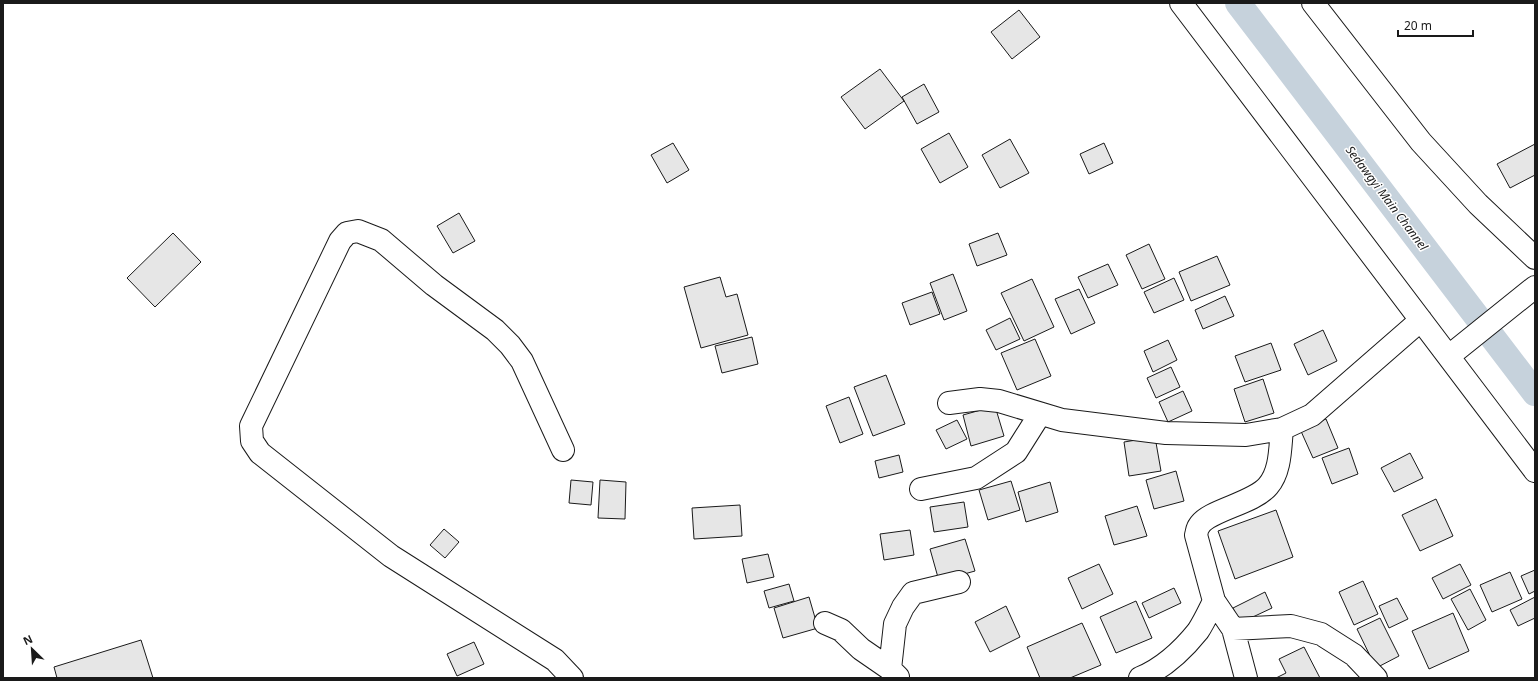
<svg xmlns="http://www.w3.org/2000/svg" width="1538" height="681" font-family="'Noto Sans',sans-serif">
<rect width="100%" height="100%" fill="#fff"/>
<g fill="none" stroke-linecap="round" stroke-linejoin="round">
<!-- canal -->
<path stroke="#c6d2dc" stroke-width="26" d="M1238,3L1535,393"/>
</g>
<!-- building -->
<path fill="#e6e6e6" stroke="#1a1a1a" d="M1019,10L1040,37L1012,59L991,32Z
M880,69L904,101L865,129L841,97Z
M924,84L939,112L917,124L902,97Z
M949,133L968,167L940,183L921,149Z
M1010,139L1029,173L1000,188L982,155Z
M673,143L689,170L667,183L651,155Z
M1104,143L1113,163L1089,174L1080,154Z
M1535,144V175L1510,188L1497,164Z
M459,213L475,241L453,253L437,226Z
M173,233L201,262L155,307L127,278Z
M998,233L1007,255L977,266L969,244Z
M1149,244L1165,279L1142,289L1126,255Z
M1217,256L1230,285L1191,301L1179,272Z
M1108,264L1118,285L1088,298L1078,277Z
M953,274L967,311L944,320L930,283Z
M720,277L726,297L737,294L748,335L701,348L684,287Z
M1174,278L1184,300L1154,313L1144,292Z
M1032,279L1054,327L1024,341L1001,293Z
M1079,289L1095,323L1071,334L1055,299Z
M932,292L940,314L910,325L902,303Z
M1225,296L1234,316L1203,329L1195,310Z
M1010,318L1020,339L996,350L986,330Z
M1323,330L1337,361L1308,375L1294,344Z
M752,337L758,364L722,373L715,346Z
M1035,339L1051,376L1017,390L1001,353Z
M1168,340L1177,360L1153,372L1144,351Z
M1271,343L1281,370L1245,382L1235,356Z
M1171,367L1180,387L1156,398L1147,378Z
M886,375L905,424L873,436L854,387Z
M1263,379L1274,413L1245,422L1234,389Z
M1183,391L1192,411L1168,422L1159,402Z
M849,397L863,434L840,443L826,406Z
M995,406L1004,436L971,446L963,415Z
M1326,419L1338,448L1313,458L1300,429Z
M957,420L967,439L946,449L936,430Z
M1155,437L1161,471L1129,476L1124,442Z
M1349,448L1358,474L1332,484L1322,458Z
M1410,453L1423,478L1394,492L1381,468Z
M899,455L903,472L879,478L875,461Z
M1176,471L1184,501L1154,509L1146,480Z
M571,480L593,482L591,505L569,503Z
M600,480L626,482L625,519L598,518Z
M1011,481L1020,510L988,520L979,490Z
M1050,482L1058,512L1026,522L1018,492Z
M1436,499L1453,536L1420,551L1402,515Z
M964,502L968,527L934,532L930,507Z
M740,505L742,536L694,539L692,508Z
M1137,506L1147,536L1114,545L1105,516Z
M1276,510L1293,557L1235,579L1218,531Z
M444,529L459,542L445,558L430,545Z
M910,530L914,555L884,560L880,534Z
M965,539L975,571L939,581L930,549Z
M768,554L774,577L747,583L742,559Z
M1099,564L1113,594L1082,609L1068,578Z
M1460,564L1471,585L1443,599L1432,578Z
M1535,570V591L1529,594L1521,576Z
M1510,572L1522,599L1492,612L1480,585Z
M1363,581L1378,614L1354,625L1339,592Z
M789,584L794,601L769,608L764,591Z
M1174,588L1181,603L1149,618L1142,603Z
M1470,589L1486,620L1468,630L1451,599Z
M1265,592L1272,608L1240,623L1233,608Z
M809,597L818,628L783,638L774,608Z
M1535,597V618L1518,626L1510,610Z
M1397,598L1408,619L1389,628L1379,606Z
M1136,601L1152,638L1116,653L1100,617Z
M1006,606L1020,637L990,652L975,622Z
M1453,613L1469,651L1429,669L1412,631Z
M1380,618L1399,656L1376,668L1357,629Z
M1082,623L1101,665L1070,678H1040L1027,647Z
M141,640L153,678H57L54,667Z
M474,642L484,664L457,676L447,654Z
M1304,647L1320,678H1276L1286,673L1279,659Z"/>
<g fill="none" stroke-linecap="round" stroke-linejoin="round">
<!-- minor casing -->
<g stroke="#1a1a1a" stroke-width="24">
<path id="minor" d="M1181,3L1535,471
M1313,3L1421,142L1478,204L1535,258
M1449,356L1535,287
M949,403L980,399L999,401L1062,420L1166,433L1246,435L1282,429L1312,415L1421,320
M563,450L522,361L510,345L495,330L434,285L381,240L358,231L347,233L340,241L251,426L252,441L260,453L391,556L555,660L572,678
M921,489L976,478L1016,452L1040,414
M1214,601L1196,535C1197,532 1197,528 1199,526C1208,510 1253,504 1268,486C1281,471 1280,447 1282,429
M825,623L841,630L861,649L890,669L898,677
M1233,629L1291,626L1321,634L1354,655L1376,678
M890,669L895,624L903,607L913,593L959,582
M1140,678C1164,668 1182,651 1198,631C1204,622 1209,611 1214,601L1233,629L1246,678"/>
</g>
<!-- minor -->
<use href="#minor" stroke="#fff" stroke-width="22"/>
</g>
<g text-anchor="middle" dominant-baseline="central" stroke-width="3" stroke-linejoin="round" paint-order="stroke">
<!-- water labels -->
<g font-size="12" font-style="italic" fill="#1a1a1a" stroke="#fff">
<text transform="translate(1387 198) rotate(53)">Sedawgyi Main Channel</text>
</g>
</g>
<!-- border -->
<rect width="1538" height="681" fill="none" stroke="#1a1a1a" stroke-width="8"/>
<!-- north arrow -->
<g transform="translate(32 649) rotate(335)" stroke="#ffffff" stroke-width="3" paint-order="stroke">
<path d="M0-3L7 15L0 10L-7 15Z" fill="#1a1a1a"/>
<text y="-6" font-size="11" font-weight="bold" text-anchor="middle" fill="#1a1a1a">N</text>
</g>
<!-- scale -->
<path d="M1398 30v6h75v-6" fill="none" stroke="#1a1a1a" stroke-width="2"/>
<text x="1404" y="30" font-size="12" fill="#1a1a1a" stroke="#ffffff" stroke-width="3" paint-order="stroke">20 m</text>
</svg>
